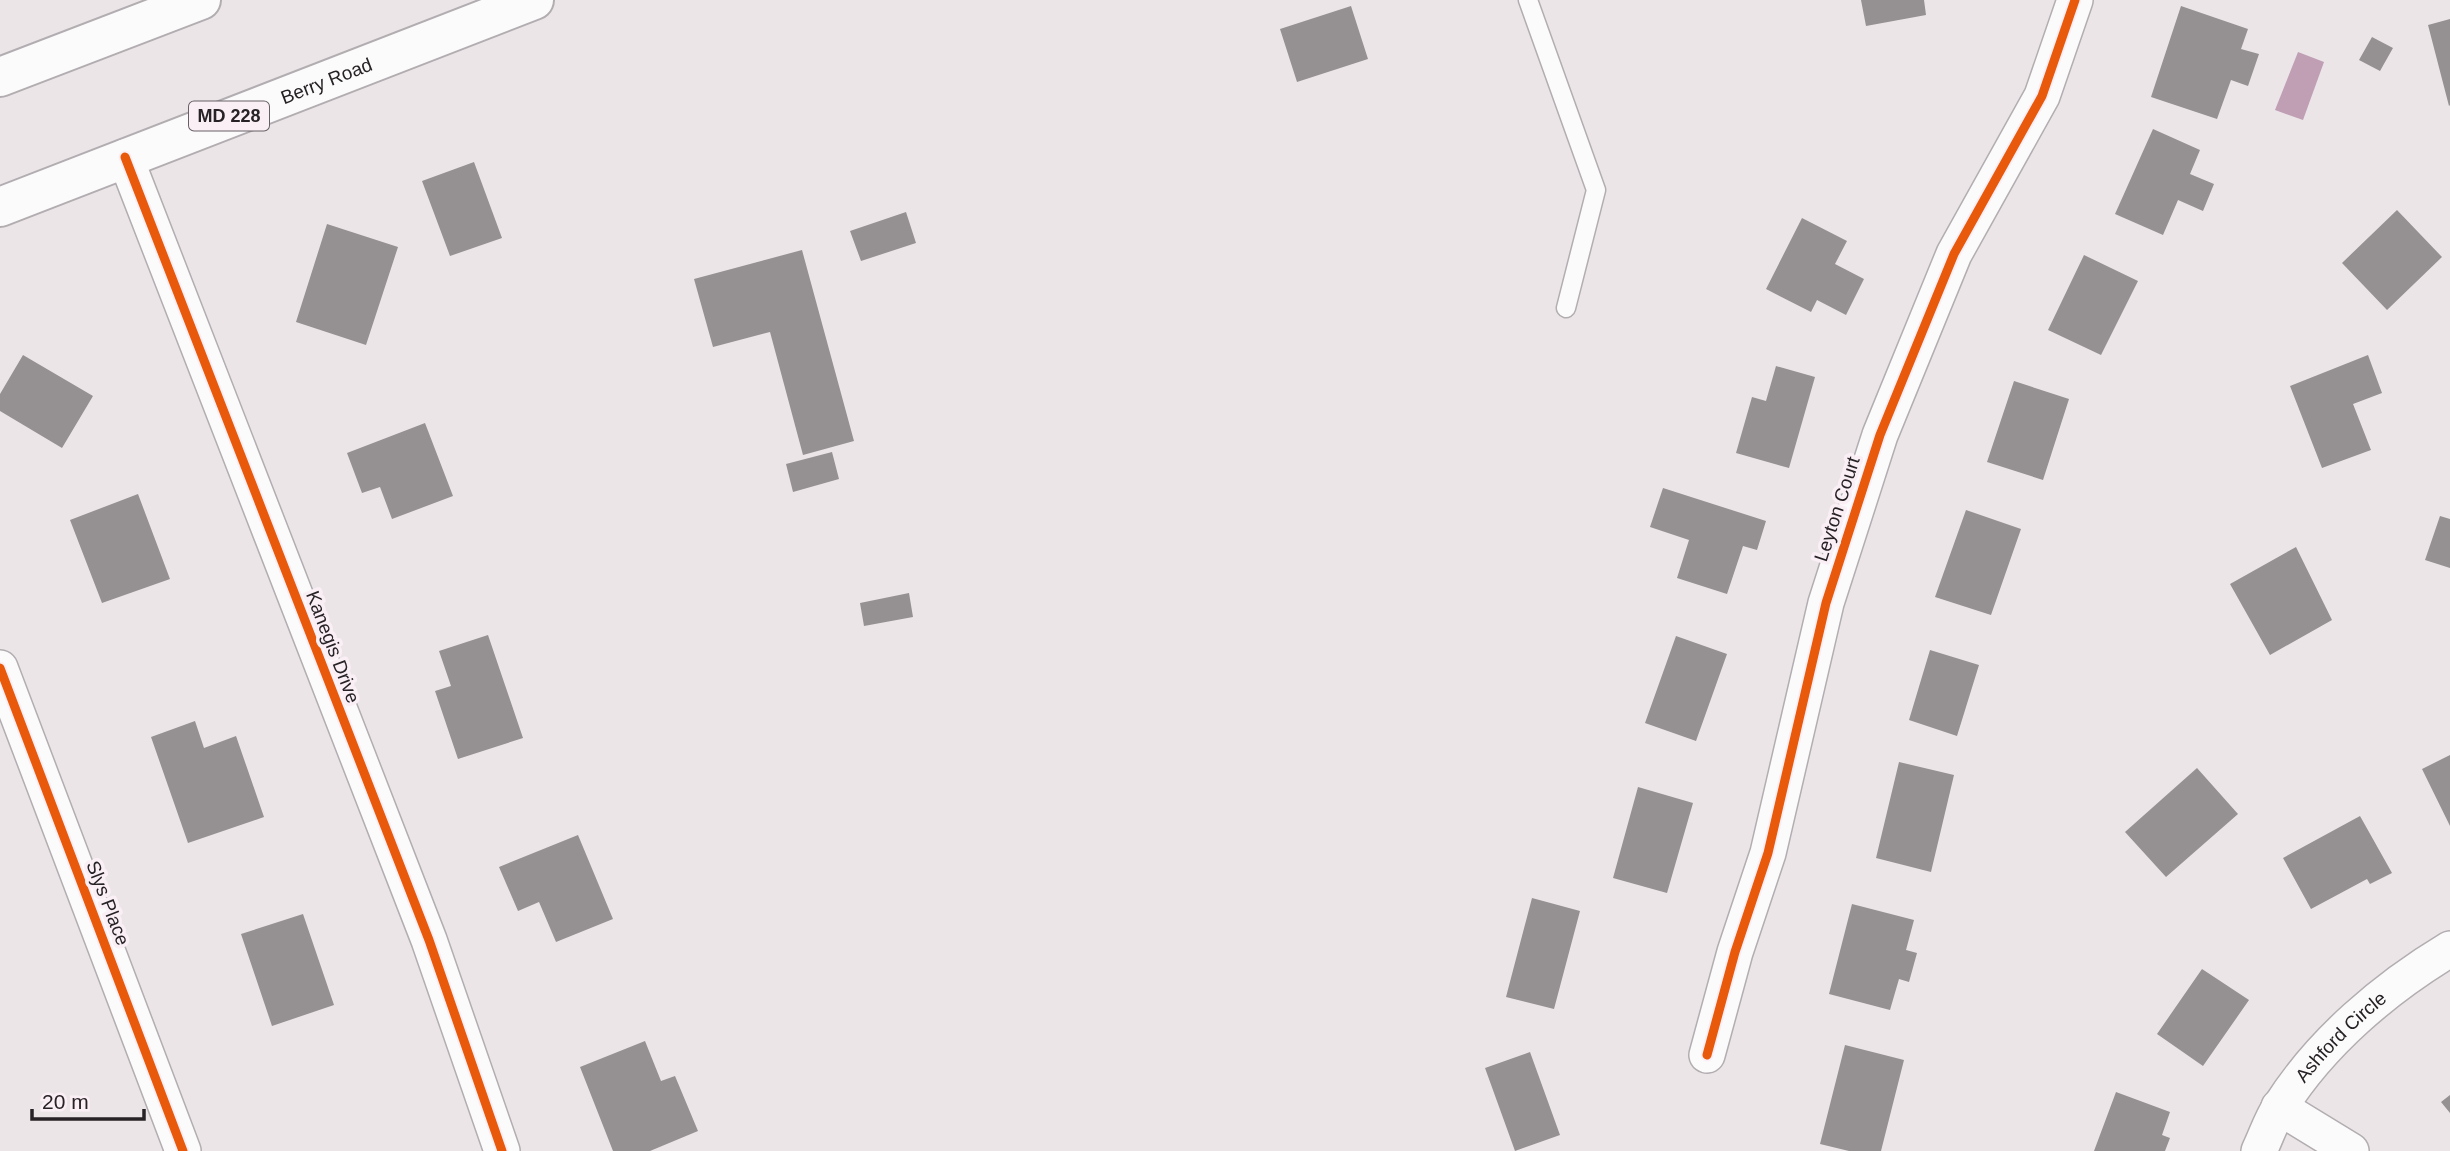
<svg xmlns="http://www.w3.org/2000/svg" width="2450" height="1151" font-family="Helvetica,sans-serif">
<rect width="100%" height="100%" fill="#ebe5e8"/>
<!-- water -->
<path fill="#c09eb4" d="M2298,52L2324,62L2303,120L2275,110Z"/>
<!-- building -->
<path fill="#959092" d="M1861,0H1924L1926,15L1866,26Z
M1351,6L1368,59L1297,82L1280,29Z
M2181,6L2248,29L2241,49L2259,54L2248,86L2231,80L2217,119L2151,97Z
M2450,19V105L2449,106L2428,25Z
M2372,37L2393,48L2380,71L2359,60Z
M2153,129L2200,150L2190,174L2214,184L2203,211L2178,200L2163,235L2115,214Z
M474,162L502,238L450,256L422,181Z
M2397,210L2442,257L2387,310L2342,263Z
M906,212L916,243L861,261L850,231Z
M1802,218L1847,241L1835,264L1864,279L1846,315L1817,300L1811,312L1766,289Z
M327,224L398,247L366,345L296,322Z
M802,250L854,441L803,455L770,332L713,347L694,279Z
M2084,255L2138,281L2101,355L2048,330Z
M23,355L93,396L62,448L0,411V394Z
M2368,355L2382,393L2353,404L2371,450L2322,468L2290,386Z
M1776,366L1815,377L1789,468L1736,453L1752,397L1766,401Z
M2014,381L2069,399L2043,480L1987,462Z
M425,423L453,496L392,519L380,487L362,493L347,453Z
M832,452L839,479L793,492L786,464Z
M1663,488L1766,521L1757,550L1743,546L1727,594L1677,578L1689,540L1650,527Z
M138,494L170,579L102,603L70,520Z
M1966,510L2021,529L1991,615L1935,597Z
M2440,516L2450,519V568L2425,560Z
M2296,547L2332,620L2270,655L2230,584Z
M909,593L913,617L864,626L860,603Z
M488,635L523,738L458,759L435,691L451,686L439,651Z
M1676,636L1727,654L1696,741L1645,723Z
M1930,650L1979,665L1957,736L1909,720Z
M195,721L204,748L236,736L264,817L188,843L151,737Z
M2450,755V826L2422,769Z
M1899,762L1954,775L1931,872L1876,858Z
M2197,768L2238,814L2166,877L2125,832Z
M1638,787L1693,803L1667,893L1613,878Z
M2360,816L2392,873L2370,884L2367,879L2311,909L2283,858Z
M578,835L613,919L556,942L539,902L518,911L499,867Z
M1532,898L1580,911L1554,1009L1506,997Z
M1852,904L1914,920L1906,950L1917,953L1909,982L1899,979L1890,1010L1829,994Z
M303,914L334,1005L272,1026L241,934Z
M2202,969L2249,1000L2203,1066L2157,1034Z
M645,1041L661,1081L675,1076L698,1131L650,1151H613L580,1067Z
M1845,1045L1904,1060L1881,1151H1849L1820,1144Z
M1530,1052L1560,1135L1515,1151L1485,1068Z
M2116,1092L2170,1112L2162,1135L2170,1138L2165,1151H2094Z
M2450,1095V1113L2441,1102Z"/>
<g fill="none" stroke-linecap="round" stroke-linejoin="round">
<!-- lane casing -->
<g stroke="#b2adb0" stroke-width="21">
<path id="lane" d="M1528,0L1596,190L1566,308"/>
</g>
<!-- street casing -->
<g stroke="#b2adb0" stroke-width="38">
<g id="street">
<path d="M125,157L429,940L502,1151"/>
<path d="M0,668L183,1151"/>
<path d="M1707,1055L1735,952L1768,853L1826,603L1880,435L1954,254L2042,96L2075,0"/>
<path d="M2279,1107L2351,1151"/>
<path id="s1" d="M2259,1151C2266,1137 2271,1120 2280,1107C2321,1042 2385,988 2450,949"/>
</g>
</g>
<!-- highway casing -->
<g stroke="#b2adb0" stroke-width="42">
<g id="highway">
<path d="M0,77L201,0"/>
<path id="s2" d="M0,207L534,0"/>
</g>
</g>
<!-- lane -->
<use href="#lane" stroke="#fcfbfc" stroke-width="18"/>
<!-- street -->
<use href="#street" stroke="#fcfbfc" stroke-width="35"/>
<!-- highway -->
<use href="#highway" stroke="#fcfbfc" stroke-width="38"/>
<!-- cycleway casing -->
<g stroke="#fbeff6" stroke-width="13">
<path id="cycleway" d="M125,157L429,940L502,1151
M0,668L183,1151
M1707,1055L1735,952L1768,853L1826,603L1880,435L1954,254L2042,96L2075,0"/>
</g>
<!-- cycleway -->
<use href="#cycleway" stroke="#e8590c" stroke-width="9"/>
</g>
<g text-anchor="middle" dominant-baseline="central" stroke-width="7" stroke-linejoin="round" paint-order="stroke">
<!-- shield labels -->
<rect fill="#fbeff6" stroke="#666064" stroke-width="2" x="189" y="101.5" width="80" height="29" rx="5"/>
<g font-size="18" font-weight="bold" fill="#262225">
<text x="229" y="116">MD 228</text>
</g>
<!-- street labels -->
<g font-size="19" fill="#262225" stroke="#fbeff6">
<text stroke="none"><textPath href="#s2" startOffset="350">Berry Road</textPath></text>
<text transform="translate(1837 509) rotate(-72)">Leyton Court</text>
<text transform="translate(333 647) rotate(69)">Kanegis Drive</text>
<text transform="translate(108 903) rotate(69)">Slys Place</text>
<text stroke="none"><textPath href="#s1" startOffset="142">Ashford Circle</textPath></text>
</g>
</g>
<!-- scale -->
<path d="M32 1109v10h112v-10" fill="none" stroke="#262225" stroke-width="3.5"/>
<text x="42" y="1109" font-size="21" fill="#262225" stroke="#fbeff6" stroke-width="5" paint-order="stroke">20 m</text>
</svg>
